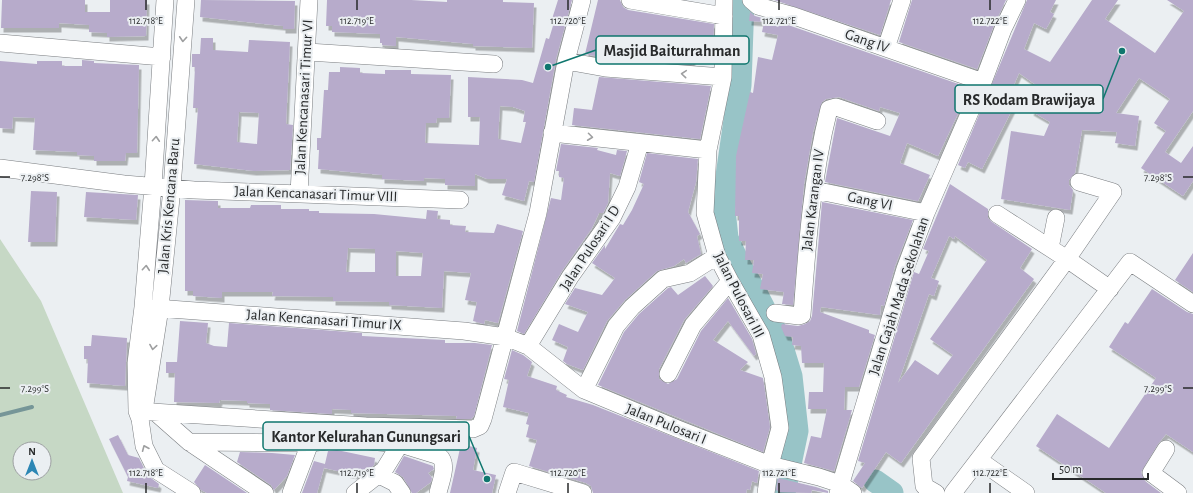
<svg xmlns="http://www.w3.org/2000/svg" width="1193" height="493" font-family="'Alegreya Sans',sans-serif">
<defs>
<filter id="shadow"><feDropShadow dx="2.5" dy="4.5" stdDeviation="0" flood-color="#0004"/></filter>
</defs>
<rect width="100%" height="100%" fill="#ebeff2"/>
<!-- green -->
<path fill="#c6d8c5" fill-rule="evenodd" d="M0,239L41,301L123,493H0ZM20,449H44V473H20Z"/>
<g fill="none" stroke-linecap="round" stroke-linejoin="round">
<!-- stream -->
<path stroke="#769698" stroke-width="4" d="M0,415L32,407"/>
<!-- river -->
<path stroke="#98c4c7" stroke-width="23" d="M743,0L740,85L727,176L724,210L727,238L740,266L755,291L780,340L791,376L797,431L784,493
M875,481L892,493"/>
</g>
<!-- building -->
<path fill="#b7abcb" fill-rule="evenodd" filter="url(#shadow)" d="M2,0H85V12H110V0H147L146,36L107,37V33L89,32V25L59,23V28H1Z
M201,0L295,1L294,29H283V26L200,17Z
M327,0H411L447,2V0H503V2L534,3L532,48L473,46V44L396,37V46L382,45V43H380V34L332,32V26H326Z
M558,0H572L556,59L534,182L529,181L524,201L502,195L507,179H487L475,174V186L445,185V179L424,178V181L382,179V175L318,169L319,150H317V138H321L324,90H328L329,72H340V67L360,68V73L385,74V70H411V74L451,75L449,118H437L436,123H426L425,143L479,145L480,117H468V77L522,80L533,83L546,38L549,39L555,19H552ZM500,106L513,107L525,111L523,122H526L521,143L498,139Z
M598,0H620L623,7L628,10L714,24L713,46L695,44L692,65L606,58L585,54Z
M774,0H891L880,35Z
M912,0H1006L994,25L977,69L899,42Z
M1027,0H1056L1050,12L1054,14L1046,29L1034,23L1024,49L1050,62L1092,0H1118L1105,19L1155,53L1184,11L1167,0H1193V111L1165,152L1181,163L1193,146V181L1183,196L1141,168L1166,131L1154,123L1170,99L1139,78L1116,113L1139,116L1135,146L1115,143L1117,132L1082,130L1075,173L1069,180V185L1073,190L1070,210L1001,199L1011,131L1044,136L1050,122L1031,111L1043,90L1019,73L1008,99L1016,102L982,169L968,162L965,168L958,165Z
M750,12L755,16L791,26L970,88L938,156L907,143L900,163L930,175L918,201L825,182L837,118L890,136L900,113L880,107L879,111L839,97L826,99L822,102L813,132L804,184L793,305L782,304L784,292L760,289L763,274L752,273L754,260H745L746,241H739V216H735L736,156L750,92L753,93L758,57L772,60L778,35L762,32L764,22L749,21Z
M201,38H213V50L248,52L249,40L290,42L286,124L293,125L290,170L254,171L194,164L198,108H193L195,67H192V54H200ZM239,112L259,113L257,144L237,142Z
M82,60L94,61V63L139,65L137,153H126L125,161H94V156L77,155V152L33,150L35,118L13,117L12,129L0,128V61L37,64V61H62V66H82Z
M599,77L711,86L700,139L572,125L574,108L592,110Z
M561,144L598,148L597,150L616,155L617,150L627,151L620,176L610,173L608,203L603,213H599L592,228L562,271L524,334L517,331L551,198L561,200L564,178L559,177V171H556Z
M647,153L698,159L696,182L688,212L700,234L697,236L701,254L686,263L684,259L674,266L657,271L625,300L607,321L583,370L567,364L563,361L568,347L552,340L559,324L578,332L588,312L565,304L575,288L602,295L615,278L592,263L605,245V249L620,224L623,225L632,210L644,184L639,182Z
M950,184L988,209V218L992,222L1032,249L1020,268L1034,279L901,463L886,452L862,488L853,481L865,463L858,461L914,272L919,274L929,251L923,249ZM949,236L954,239L955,236L987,260L930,339L953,355L938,375L915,360L898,383L929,294L934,296L939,281L931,278Z
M31,191L57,192L55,242H28Z
M86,192L138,195L136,220L84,217Z
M185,200L218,201V208H250L251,205H281V209H309V211H319V213L374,214L426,219L427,210L438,211L437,219L450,220V225L466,226L465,232L494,233L497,224L523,231L498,323L485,320L484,324L473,321L477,302L465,300L471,273L444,271L442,308L389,305V302L333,301V297L272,296L273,292H222V298L193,296V291H185ZM348,248L375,249V272H346ZM396,251L423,253L421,276H396Z
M822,202L913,220L895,266L884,306L881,305L880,315L821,307L820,312L869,330V333L875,335L859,387H845L844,410H852L834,471L804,463L811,436L821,438L827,409H808L809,392H823L824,363H802L801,346L792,345L793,337L785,336L781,327L782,324L798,326L805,324L810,321L812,316Z
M1193,253V292L1175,280Z
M705,276L713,286L684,320L659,369V379L668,384L677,379L701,331L728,298L752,339L756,354L754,356L728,321L713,340L748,362L740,370L763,378L770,427L763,452L598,385L624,332L639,314L668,288L671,287L678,295Z
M1152,289L1187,312L1193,314V452L1166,434L1158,444L1141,472L1145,481L1161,493H1106L1036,446L1057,414L1109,448L1156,378L1109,347L1125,322L1128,324Z
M180,321L208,323L206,343L214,346L227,347L229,323L362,333V336L445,340V343H475L492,345L474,416L471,419H456L457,416L351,413V410L332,409V414L270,410V404L247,403V401L220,400L219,403L174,402L175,373H166V362H177Z
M92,335L127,338L125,386L87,383L88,359H84V346H91Z
M512,350L523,355L532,362L527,376L557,386L556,390L567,395L566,397L593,405L759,471L757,483L752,481L750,490L747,489L746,493H593L591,486L586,483L529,466L537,440L526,437L529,425L526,424L529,413L503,407L509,380L504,379Z
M118,435L128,455L139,458L147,475L159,484L158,488L127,481L128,477L109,439Z
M461,444L477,448L473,470L496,475L492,493H450Z
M337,450L375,458L374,465L361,476L324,468L328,451Z
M240,452L272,453L295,455L287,476L274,490L271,485L237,462Z
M404,456L433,466L434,469L428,473L432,478L431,482L416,493H412L403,477L395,472Z
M314,461L325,464L317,493H302Z
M205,465L247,493H207L201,490L194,482Z
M778,478L816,487L828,491V493L812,490L811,493L780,492L776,490Z"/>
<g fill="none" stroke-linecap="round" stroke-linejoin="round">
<!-- minor casing -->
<g stroke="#7a7d80" stroke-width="18">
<path id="minor" d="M165,0L153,186L143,307L136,363L137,411L140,419L144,446L156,470L192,493
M630,0L724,16
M724,0L723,77L708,150L705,213L717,256L730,281L761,335L773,377L780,428L770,465L766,493
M751,0L758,6L794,16L983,82
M0,43L162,57
M886,48L902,0
M308,52L494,64
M566,61L605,68L723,77
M552,133L708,150
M0,168L124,184L194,190L460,200
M1079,182L1113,192L1067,259L1110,289
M814,190L926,213
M299,194L309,0
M1050,248L1056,218
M143,307L464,331L505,337L528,346L584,390L678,429L770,465L819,477L840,484L853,493
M775,313L799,316L802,315C807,245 812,176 829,109L836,107L877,121
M528,346L570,277L612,218L627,187L640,143
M668,374L693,325L730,281
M584,390L616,326L632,307L663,279L690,273L717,256
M145,404L160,308L172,188L186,0
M137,411L366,426L473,429L480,426L483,419L538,213L566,61L582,0
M155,412L189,442L265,493
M189,442L310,443L346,439L400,444L439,456C449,464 440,483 438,493
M1166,449L1151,473L1178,493
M979,460L1026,493
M379,475L395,483L402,493
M291,493L310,443
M355,493L384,470L400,444
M507,493L514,472L583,493
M838,493L905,269L926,213L983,82L1003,29L1017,0
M936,493L924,486L921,458L1067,259L997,214
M953,493L1130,262L1193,304"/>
</g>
<!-- minor -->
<use href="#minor" stroke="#fff" stroke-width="17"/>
</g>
<!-- one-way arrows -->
<defs><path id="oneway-chevron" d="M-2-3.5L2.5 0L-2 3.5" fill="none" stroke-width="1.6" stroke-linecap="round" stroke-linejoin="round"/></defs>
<g stroke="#9e9fa0">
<use href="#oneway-chevron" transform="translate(183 39) rotate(94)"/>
<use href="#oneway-chevron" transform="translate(684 74) rotate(-175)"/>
<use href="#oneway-chevron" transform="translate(590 137) rotate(7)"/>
<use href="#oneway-chevron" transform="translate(156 139) rotate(-86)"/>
<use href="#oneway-chevron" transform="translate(146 268) rotate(-85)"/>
<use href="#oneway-chevron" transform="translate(153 347) rotate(99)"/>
<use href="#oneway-chevron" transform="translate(145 448) rotate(-113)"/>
</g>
<!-- ticks -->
<path fill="none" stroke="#282a2b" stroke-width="1.5" d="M146,0V10M357,0V10M568,0V10M779,0V10M990,0V10M0,177H10M1183,177H1193M0,388H10M1183,388H1193M146,483V493M357,483V493M568,483V493M779,483V493M990,483V493"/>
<g text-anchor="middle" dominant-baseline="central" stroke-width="4" stroke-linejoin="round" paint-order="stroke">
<!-- street labels -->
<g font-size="15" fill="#282a2b" stroke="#ebeff2">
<text transform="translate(867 41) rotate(19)">Gang IV</text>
<text transform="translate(304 97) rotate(-87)">Jalan Kencanasari Timur VI</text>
<text transform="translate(316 194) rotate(2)">Jalan Kencanasari Timur VIII</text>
<text transform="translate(813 200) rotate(-83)">Jalan Karangan IV</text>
<text transform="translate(870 201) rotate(12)">Gang VI</text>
<text transform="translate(169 206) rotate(-85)">Jalan Kris Kencana Baru</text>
<text transform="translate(590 248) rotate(-57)">Jalan Pulosari I D</text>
<text transform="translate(739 295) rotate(63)">Jalan Pulosari III</text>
<text transform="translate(899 296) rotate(-72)">Jalan Gajah Mada Sekolahan</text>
<text transform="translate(324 320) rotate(4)">Jalan Kencanasari Timur IX</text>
<text transform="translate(666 424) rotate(22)">Jalan Pulosari I</text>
</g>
</g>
<g font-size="10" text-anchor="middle" fill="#282a2b" stroke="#ebeff2" stroke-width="4" stroke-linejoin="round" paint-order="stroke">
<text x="146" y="24">112.718°E</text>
<text x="357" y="24">112.719°E</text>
<text x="568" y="24">112.720°E</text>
<text x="779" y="24">112.721°E</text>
<text x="990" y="24">112.722°E</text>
<text x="35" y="181">7.298°S</text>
<text x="1158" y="181">7.298°S</text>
<text x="35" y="392">7.299°S</text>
<text x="1158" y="392">7.299°S</text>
<text x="146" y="476">112.718°E</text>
<text x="357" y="476">112.719°E</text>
<text x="568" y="476">112.720°E</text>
<text x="779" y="476">112.721°E</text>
<text x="990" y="476">112.722°E</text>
</g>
<!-- callouts -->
<path fill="none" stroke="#0f766e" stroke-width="1.5" d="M548 67L596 50M1122 51L1103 99M487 479L469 436"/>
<g fill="#0f766e" stroke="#ebeff2" stroke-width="1.5">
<circle cx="548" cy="67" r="4"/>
<circle cx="1122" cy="51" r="4"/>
<circle cx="487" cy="479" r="4"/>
</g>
<g fill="#ebeff2" stroke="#0f766e" stroke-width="1.5">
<rect x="596" y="36" width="153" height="28" rx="4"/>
<rect x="955" y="85" width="148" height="28" rx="4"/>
<rect x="263" y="422" width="206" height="28" rx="4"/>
</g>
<g font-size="16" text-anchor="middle" font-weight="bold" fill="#282a2b">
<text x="672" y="56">Masjid Baiturrahman</text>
<text x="1029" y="105">RS Kodam Brawijaya</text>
<text x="366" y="442">Kantor Kelurahan Gunungsari</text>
</g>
<!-- north arrow -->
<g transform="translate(32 461)"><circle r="19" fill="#ebeff2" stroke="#9da0a2"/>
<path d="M0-3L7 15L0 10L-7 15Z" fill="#2c86b4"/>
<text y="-6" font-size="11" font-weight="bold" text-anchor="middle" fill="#282a2b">N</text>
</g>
<!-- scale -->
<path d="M1053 473v6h95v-6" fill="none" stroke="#282a2b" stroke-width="2"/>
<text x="1059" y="473" font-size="12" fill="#282a2b" stroke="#ebeff2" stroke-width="3" paint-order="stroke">50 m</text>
</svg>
